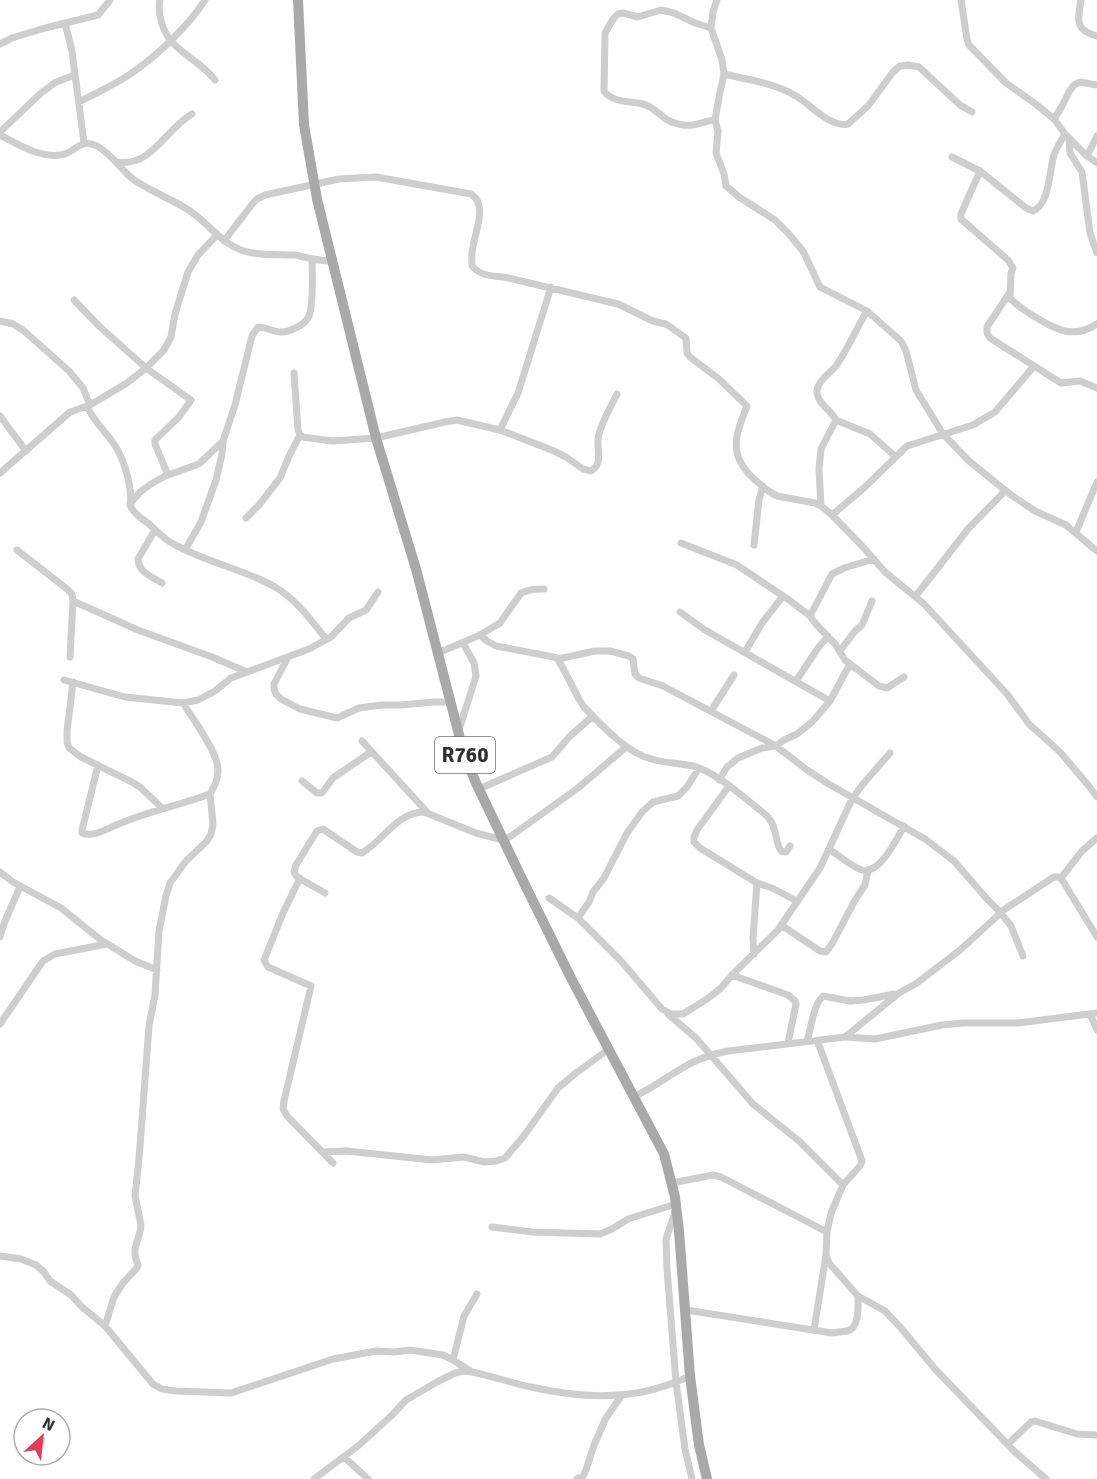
<svg xmlns="http://www.w3.org/2000/svg" width="1097" height="1479" font-family="Signika,sans-serif">
<rect width="100%" height="100%" fill="#fff"/>
<g fill="none" stroke-linecap="round" stroke-linejoin="round">
<!-- minor -->
<path stroke="#cecece" stroke-width="7" d="M160,0C157,13 163,31 171,41C184,56 203,64 215,80
M717,0L713,12L711,28L722,60L724,74L720,92L715,120L718,131L716,153L724,174L726,186L739,197L775,220L788,233L803,251L820,287L867,311L901,341L906,351L916,390L943,434L969,461L1011,495L1035,511L1066,525L1097,551
M961,0L967,39L969,45L1006,83L1037,105L1054,119L1065,134L1087,156L1097,163
M1081,0C1078,20 1074,30 1097,36
M65,23L72,51L84,143
M711,28L695,23L674,13L661,10L638,17L623,13L618,14L613,19L605,33L604,91C613,103 629,101 643,104C651,106 656,111 662,116C667,121 677,124 683,125C695,127 703,121 715,120
M0,44L12,38L45,28L98,15L110,0
M724,74C748,80 775,83 796,96C810,104 830,128 848,124L868,106L893,72L900,66L908,65L919,67L960,105L972,112
M79,102C98,92 119,83 136,70C161,52 188,26 205,0
M1054,119L1061,108L1069,92L1074,85L1080,82L1097,85
M0,132L41,93L56,82L75,75
M0,135C18,144 39,158 60,155C75,154 79,137 97,146C112,154 121,170 134,180C152,192 172,199 190,211C208,223 220,242 241,250C257,256 278,254 295,255C301,256 307,258 313,259C319,260 325,261 331,261
M1069,139L1070,153L1082,172L1090,233L1097,253
M1087,156L1097,136
M952,157L980,171L1026,208L1033,211C1050,204 1049,171 1054,155C1056,148 1061,141 1065,134
M116,162C152,168 164,130 192,114
M980,171L961,214V219L1008,260L1013,268L1011,273L1010,298C1016,305 1024,310 1032,315C1054,329 1073,340 1097,324
M224,241L253,203L257,199L265,195L339,179L376,177L471,194C488,204 475,232 473,247C471,254 472,260 472,266C481,276 492,276 504,277L618,304L653,321L666,324L686,338L687,353L690,357L719,379L747,406C735,436 728,455 754,479C761,485 768,492 777,496L815,503L821,506
M1010,292L987,327V333L990,338L1061,383L1080,381L1097,388
M74,300L99,326L146,368L191,400L179,417L155,440V444L168,475
M867,311C856,329 848,349 836,366C830,373 816,382 817,393C818,404 831,410 836,420L821,449L819,469L821,506L832,515L863,547L885,572L924,604L1007,694L1029,724L1060,752L1088,785L1097,797
M0,321L13,324L23,330L69,371L83,388L90,405
M294,373L298,430L300,435L303,437L332,441L376,438L445,422L457,420L500,430L554,451L566,457L583,469L591,471C603,464 597,452 598,440C598,428 612,405 617,394
M87,406C94,423 108,433 117,449C125,463 133,490 130,505C134,514 141,518 149,524C156,530 162,537 170,542C203,562 242,568 275,587C296,599 312,621 326,639
M0,416L26,451
M836,420L870,434L896,457
M500,430L518,393L551,287
M0,473L70,412L90,405L127,383L146,368L164,350L171,337L175,314L188,272L198,255L217,235
M130,504L140,492L151,484L165,476L199,464L223,441
M832,515L865,487L907,446L973,425L995,412L1034,366
M246,518L259,505L280,478L289,456L300,435
M155,530L138,559C138,572 152,577 162,583
M1076,532L1097,482
M681,543L737,565L789,600L810,616
M754,545L759,500L763,486
M17,550L67,589L72,594L73,601L70,657
M185,550L201,522L216,480L222,454L223,441L235,405L252,336L258,327C266,327 273,332 281,332C290,332 305,325 309,316C314,302 312,274 312,259
M874,559L844,568L832,574L810,616L815,623L835,644L845,660L850,664L879,686L887,688L904,677
M915,597L968,529L1005,491
M73,601L138,630L212,657L247,672
M680,612L705,630L830,701
M480,635L487,641L496,646L554,657L558,659L579,699L584,707C601,725 627,753 651,759C664,763 679,763 693,766C715,772 739,793 756,807C761,811 767,815 770,820C777,829 775,842 781,851L786,852L790,846
M840,651L855,631L862,625L872,601
M745,652L762,623L783,596
M438,653L480,635L500,623L521,593C529,589 536,589 544,589
M288,657L274,684V689L276,694L281,699L300,709L337,718L359,708L382,705H401L434,702H450
M558,659L595,651H610L629,656L633,659L635,674L639,678L663,686L776,746L807,770L827,783L925,839L954,861L987,899L1001,913L1011,926L1023,956
M64,680L125,697L183,703L198,700L215,691L231,678L309,649L331,637L349,618L366,610L378,592
M796,681L818,648L828,636
M73,682L67,731V742L69,748L81,757L132,782L140,787L162,808
M711,711L734,675
M459,730L476,676L474,663L463,643
M362,741L427,812
M98,765L82,830V833C91,837 103,831 112,827C144,812 178,806 210,794C214,787 218,780 218,771C219,754 193,719 183,703
M719,780L727,767L738,758L762,748L776,746L784,740L797,734L812,722L830,701L850,664
M302,781L317,793H322L333,778L371,752
M729,786L697,830L694,837V842L700,848L757,883L772,888L797,901
M479,789L552,757L570,736L593,716
M210,794L213,824L211,834L207,841L186,861L170,883L166,896L159,931L155,995L149,1026L139,1159L135,1196L141,1225C140,1241 130,1248 138,1265L136,1269L123,1283L114,1297L105,1326L153,1384L162,1389L176,1391L231,1393L333,1359L376,1351L395,1352L410,1350L443,1355L453,1360L472,1372
M829,849C838,855 852,867 862,870C880,875 897,838 904,826
M0,872L13,882L61,908L101,940L135,961L157,970
M300,878L283,913L264,960L268,967L311,986L284,1101L283,1109L287,1116L333,1163
M1061,878L1082,851L1097,838
M325,893L297,877L294,872L296,865L317,831L323,829L357,852L362,853C383,841 397,812 424,812L476,833L503,840L511,836L578,788L626,747
M549,898L578,918L621,961L662,1009L671,1014H683L707,999L721,988L732,975L778,930L820,868L852,799L863,784L890,753
M578,918L589,902L593,892L604,878L627,833L642,812L653,802L678,796L687,787L699,768
M781,925L820,951L826,952L832,944L855,900L865,885L868,870
M0,937C4,919 14,903 20,886
M754,954L753,938L757,883
M732,975L788,995L795,1001L796,1004L788,1043
M668,1014L696,1038L753,1104L799,1141L843,1185
M1090,1014L1097,1030
M0,1024L43,961L55,954L107,944
M845,1037L899,993L917,983L960,950L1005,909L1054,877H1058L1061,878L1097,937
M817,1040L862,1161L860,1166L843,1185L831,1213L827,1232L826,1255L829,1263L858,1296L885,1311L901,1328L935,1369L1015,1452L1046,1479
M807,1041C811,1029 813,1005 823,996L850,1001L864,1000L894,994
M634,1097C652,1088 667,1077 684,1067C697,1059 713,1054 728,1051L845,1037L875,1039L942,1025L963,1023H1018L1097,1013
M323,1152L347,1151L432,1160L464,1157L484,1162L496,1161L505,1158L523,1137L558,1088L576,1073L609,1049
M672,1183L713,1175L721,1177L827,1232
M675,1212L666,1239L667,1269L676,1382L685,1449L692,1479
M492,1227L532,1232L600,1234L612,1229L628,1219L676,1204
M0,1256L21,1259L36,1265L44,1272L50,1281L71,1295L82,1307L105,1326
M686,1310L832,1333C837,1332 843,1332 847,1331C860,1328 858,1307 858,1296
M814,1330L826,1255
M453,1360L464,1316L477,1294
M1008,1444L1031,1422L1035,1421L1077,1434L1097,1435
M344,1457L368,1479
M314,1479L358,1446L391,1416L406,1400L437,1382L455,1373L464,1371L472,1372C492,1376 511,1383 531,1387C566,1395 605,1399 642,1392C658,1389 675,1383 690,1376
M577,1479L583,1476L586,1470L594,1445L606,1418L622,1395"/>
<!-- primary -->
<path stroke="#a9a9a9" stroke-width="10" d="M298,0L304,125L317,199L376,438L416,569L464,754L476,783L523,881L571,978L664,1154L675,1197L679,1231L690,1376L699,1445L707,1479"/>
</g>
<g text-anchor="middle" dominant-baseline="central" stroke-width="6" stroke-linejoin="round" paint-order="stroke">
<!-- shield labels -->
<rect fill="#fff" stroke="#6f6f6f" stroke-width="1.5" x="435" y="737" width="60" height="36" rx="4.5"/>
<g font-size="21" font-weight="bold" fill="#313131">
<text x="465" y="755">R760</text>
</g>
</g>
<!-- north arrow -->
<g transform="translate(42 1437) rotate(27)"><circle r="28" fill="#ffffff" stroke="#adadad" stroke-width="1.5"/>
<path d="M0-4.5L10 22L0 15L-10 22Z" fill="#df3d5a"/>
<text y="-9" font-size="16" font-weight="bold" text-anchor="middle" fill="#313131">N</text>
</g>
</svg>
